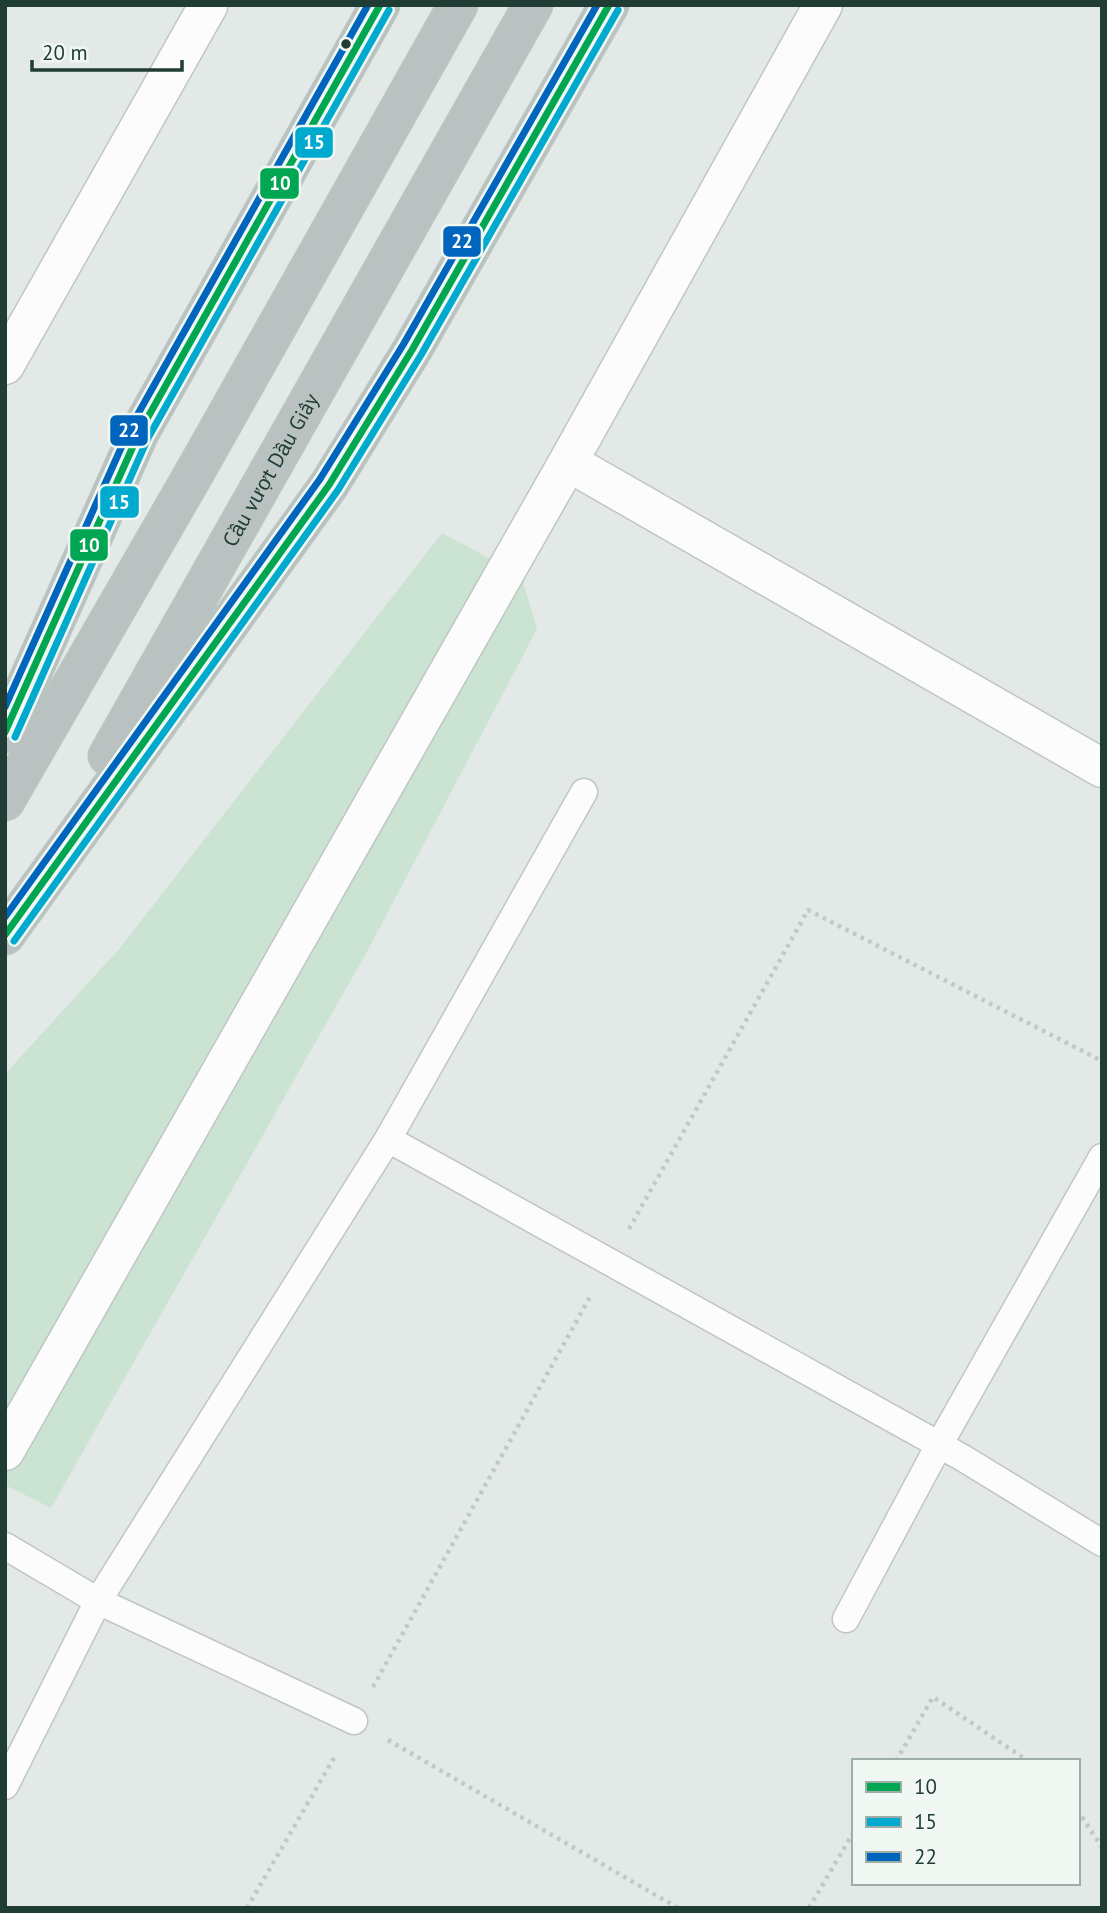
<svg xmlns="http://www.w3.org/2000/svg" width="1107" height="1913" font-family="'PT Sans',sans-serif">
<rect width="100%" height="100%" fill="#e3e9e6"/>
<!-- green -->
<path fill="#cbe3d2" d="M442,533L521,575L537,629L368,950L51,1508L5,1485V1074L120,948Z"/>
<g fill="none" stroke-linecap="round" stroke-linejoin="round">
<!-- lane casing -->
<g stroke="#c0c6c3" stroke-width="29">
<path id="lane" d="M388,1139L963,1458L1102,1543
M5,1546L98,1601L354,1721
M846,1619L939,1445L1102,1157
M5,1786L98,1601L388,1139L584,792"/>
</g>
<!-- street casing -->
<g stroke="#c0c6c3" stroke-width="41">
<path id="street" d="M5,365L208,6
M568,462L1102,768
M5,1451L568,462L823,5"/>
</g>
<!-- highway casing -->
<g stroke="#bbc5c2" stroke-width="41">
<g id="highway">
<path d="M5,733L139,433L380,5"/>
<path id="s1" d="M108,756L533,5"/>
<path d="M5,801L196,470L458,5"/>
<path d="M5,935L329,485L412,350L609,5"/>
</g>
</g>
<!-- path -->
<path stroke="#c0c9c5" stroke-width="4.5" stroke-dasharray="3.5 5" stroke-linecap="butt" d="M629,1229L808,910L1102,1061
M373,1687L590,1297
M388,1740L678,1908
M896,1761L933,1697L1028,1761
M1077,1810L1102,1847
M247,1908L335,1756
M809,1908L853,1833"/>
<!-- lane -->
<use href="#lane" stroke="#fbfcfb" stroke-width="26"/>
<!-- street -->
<use href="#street" stroke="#fbfcfb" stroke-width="38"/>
<!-- highway -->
<use href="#highway" stroke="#b9c2c0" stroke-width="38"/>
<!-- bus-1 casing -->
<g stroke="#f1f8f4" stroke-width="12">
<path id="bus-1" d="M5,732L139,433L380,5
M5,935L329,485L412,350L609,5"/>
</g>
<!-- bus-2 casing -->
<g stroke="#f1f8f4" stroke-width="12">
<path id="bus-2" d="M15,737L148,438L389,10
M14,941L338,490L421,355L618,10"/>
</g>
<!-- bus-3 casing -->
<g stroke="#f1f8f4" stroke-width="12">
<path id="bus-3" d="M5,707L130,428L368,5
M5,917L320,479L403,345L597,5"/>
</g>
<!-- bus-1 -->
<use href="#bus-1" stroke="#00a651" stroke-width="7"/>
<!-- bus-2 -->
<use href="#bus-2" stroke="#00a9ce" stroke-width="7"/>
<!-- bus-3 -->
<use href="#bus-3" stroke="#0065bd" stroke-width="7"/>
</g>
<!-- markers -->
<circle fill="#203d35" stroke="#f1f8f4" stroke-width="2.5" cx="346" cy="44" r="6"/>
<g text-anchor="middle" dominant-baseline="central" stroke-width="6" stroke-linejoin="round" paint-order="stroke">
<!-- street labels -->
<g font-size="21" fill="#203d35" stroke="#f1f8f4">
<text stroke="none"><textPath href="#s1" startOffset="329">Cầu vượt Dầu Giây</textPath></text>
</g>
</g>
<g stroke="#f1f8f4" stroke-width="2.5">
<rect x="294" y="126" width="40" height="33" rx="7" fill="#00a9ce"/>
<rect x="259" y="167" width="41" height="33" rx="7" fill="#00a651"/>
<rect x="442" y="225" width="40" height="33" rx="7" fill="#0065bd"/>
<rect x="109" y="414" width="40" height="33" rx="7" fill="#0065bd"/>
<rect x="99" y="485" width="41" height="34" rx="7" fill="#00a9ce"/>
<rect x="69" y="528" width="40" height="34" rx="7" fill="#00a651"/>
</g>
<g font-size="19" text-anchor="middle" font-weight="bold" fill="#fff">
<text x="314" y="149">15</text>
<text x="280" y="190">10</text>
<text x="462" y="248">22</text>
<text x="129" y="437">22</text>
<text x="119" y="509">15</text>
<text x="89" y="552">10</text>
</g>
<!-- border -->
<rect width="1107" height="1913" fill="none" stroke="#203d35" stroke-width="14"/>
<!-- legend -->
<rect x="852" y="1759" width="228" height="126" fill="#f1f8f4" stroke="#9dada8" stroke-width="2"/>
<rect x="866" y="1782" width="35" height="10" fill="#00a651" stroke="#9dada8" stroke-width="2"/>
<text x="914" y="1794" font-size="21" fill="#203d35">10</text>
<rect x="866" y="1817" width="35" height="10" fill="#00a9ce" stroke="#9dada8" stroke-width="2"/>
<text x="914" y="1829" font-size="21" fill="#203d35">15</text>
<rect x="866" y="1852" width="35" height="10" fill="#0065bd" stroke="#9dada8" stroke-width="2"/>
<text x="914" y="1864" font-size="21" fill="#203d35">22</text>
<!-- scale -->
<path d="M32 60v10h150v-10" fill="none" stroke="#203d35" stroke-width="3.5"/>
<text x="42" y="60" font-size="21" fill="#203d35" stroke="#f1f8f4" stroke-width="5" paint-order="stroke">20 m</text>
</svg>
